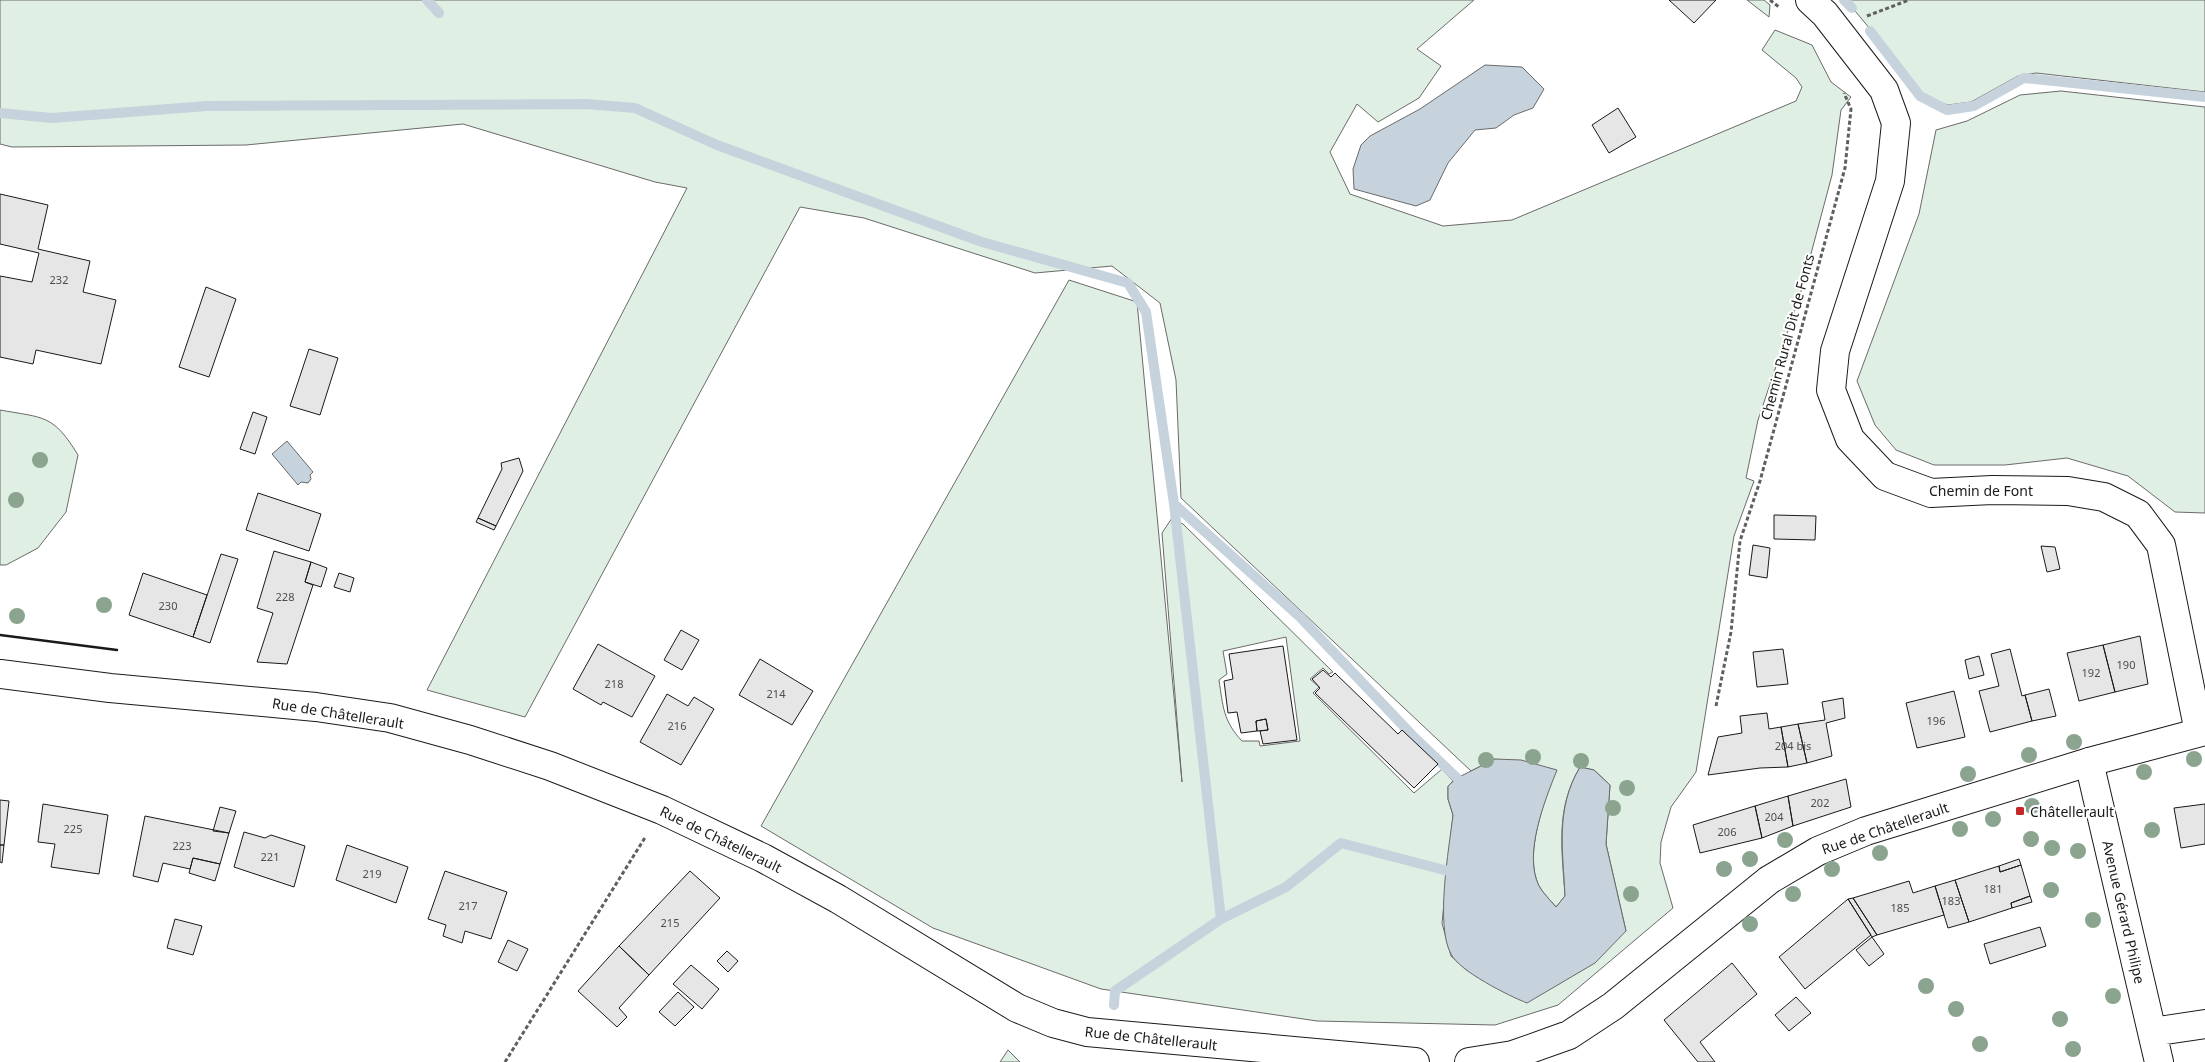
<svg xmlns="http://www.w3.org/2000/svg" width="2205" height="1062" font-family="'Noto Sans',sans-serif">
<rect width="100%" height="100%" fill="#fff"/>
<!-- green -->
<path fill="#e0efe3" stroke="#6a6a6a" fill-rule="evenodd" d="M0,0H1474L1417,49L1441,66L1419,98L1378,122L1357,104L1330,152L1350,194L1443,226L1512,220L1796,101L1802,87L1796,78L1762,50L1775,30L1812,45L1831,82L1851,97L1841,110L1832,175L1800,295L1758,420L1746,478L1754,481L1734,536L1696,772L1671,807L1661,842L1660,863L1673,908L1558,1005L1495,1025L1317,1021L1101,989L933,928L761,826L1069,280L1137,302L1182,782L1162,533L1172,518L1183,524L1333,672L1329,674L1323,668L1310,679L1319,687L1313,693L1414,793L1442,769L1453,781L1448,787V799L1453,815L1442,923L1451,956L1469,972L1626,931L1606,844L1610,785L1594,770L1580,767C1555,809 1562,850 1565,896L1556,907C1550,900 1543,893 1539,886C1523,854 1545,800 1556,770L1495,759L1471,771L1181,498L1176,380L1160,303L1112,266L1035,273L864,218L800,207L525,717L427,690L687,188L655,182L463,124L246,145L12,147L0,144ZM1286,637L1300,741L1260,746L1259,741H1242C1223,721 1223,706 1219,680L1227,674L1223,651Z
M1747,0H1764L1770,5L1769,17Z
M1846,0H2205V92L2036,73L2018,76L1971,102L1948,105L1927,98Z
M2061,91L2205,107V513L2175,512L2128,476L2067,458L2005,465H1934L1896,450L1875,425L1857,381L1919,214L1936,130L1967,121L2020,95Z
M0,410C44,418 53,414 78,455L66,512L38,548L6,565H0Z
M1008,1050L1020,1062H1000Z"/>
<!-- water -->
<path fill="#c6d2dc" stroke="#6a6a6a" d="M1485,65L1522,67L1544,89L1533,108L1514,115L1496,128L1475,130L1448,163L1430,200L1416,206L1354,189L1353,169L1361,145L1370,136L1420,109Z
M287,441L313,472L310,475L311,479L308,483L301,482L298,485L272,454Z
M1495,759L1521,760L1557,770C1545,800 1523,854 1539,886C1543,893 1550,900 1556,907L1565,896C1563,850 1555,809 1580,767L1594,770L1610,785L1606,844L1626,931L1595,963L1527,1003C1509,996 1459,971 1451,954C1435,925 1449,849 1453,815L1448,799V786L1457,778Z"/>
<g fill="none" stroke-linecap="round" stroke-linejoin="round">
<!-- stream -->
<path stroke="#c6d2dc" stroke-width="10" d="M427,0L439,13
M1844,0L1852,8
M1870,31L1920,96L1947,110L1974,106L2024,78L2205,97
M0,113L52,118L207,106L586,104L635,108L717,145L982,242L1128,283L1146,312L1174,504L1221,919
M1174,504L1300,617L1413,736L1457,778
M1114,1005L1115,991L1221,919L1286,887L1341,843L1448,871"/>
</g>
<!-- building -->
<path fill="#e6e6e6" stroke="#1a1a1a" d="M1669,0H1716L1694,23Z
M1618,108L1636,137L1609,153L1592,125Z
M0,194L48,205L38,249L90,261L83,292L116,300L101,364L36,350L33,364L0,357V276L32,282L39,253L0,244Z
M206,287L236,299L209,377L179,367Z
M309,349L338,358L320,415L290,406Z
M253,412L267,417L255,454L240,449Z
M519,458L523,471L496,526L478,518L502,469L501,463Z
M258,493L321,514L309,551L246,530Z
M1774,515L1816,516L1815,540L1774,539Z
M478,518L496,526L494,530L476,522Z
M1753,545L1770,548L1767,578L1749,575Z
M2041,546L2055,547L2060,569L2047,572Z
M274,551L311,562L305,582L313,585L287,664L257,662L273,613L257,608Z
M221,554L238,559L210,643L193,637Z
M311,562L327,568L321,587L305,582Z
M143,573L207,595L193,637L129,615Z
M339,573L354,578L350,592L334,587Z
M681,630L699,640L682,670L664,660Z
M2140,636L2148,684L2115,692L2103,645Z
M598,644L655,676L632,717L603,702L601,705L573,689Z
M2103,645L2115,692L2079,701L2067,653Z
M1283,646L1297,740L1263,744L1260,731L1268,730L1266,719L1256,721L1257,731L1241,733L1237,712L1228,713L1224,681L1233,679L1229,654Z
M1783,649L1788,684L1757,687L1753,652Z
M2010,649L2022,696L2025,695L2032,721L1990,732L1979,691L1999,686L1991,654Z
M1979,656L1984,675L1969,679L1965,660Z
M760,659L813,691L792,725L739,695Z
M1323,670L1331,677L1335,673L1398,734L1402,730L1438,764L1414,788L1315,693L1320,688L1312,679Z
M2049,689L2056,716L2032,721L2025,695Z
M1954,691L1965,737L1917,748L1906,703Z
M667,694L688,706L694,697L714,709L681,765L640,742Z
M1843,698L1845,718L1826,723L1832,756L1807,763L1798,724L1825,720L1822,702Z
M1767,713L1769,729L1781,727L1788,767L1760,768L1708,775L1718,737L1742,733L1740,716Z
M1266,719L1268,730L1257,731L1256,721Z
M1798,724L1807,763L1788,767L1781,727Z
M1846,779L1851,807L1793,826L1788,796Z
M1788,796L1793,826L1762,838L1755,806Z
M0,800L9,801L4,845H0Z
M43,804L108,815L99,874L51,867L55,844L38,842Z
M2205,804V844L2181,848L2174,808Z
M1755,806L1762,838L1700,853L1693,825Z
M220,807L236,811L229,833L213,831Z
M145,816L229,833L220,864L193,858L190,869L163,863L158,882L133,876Z
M244,832L265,838L271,835L305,846L294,887L234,867Z
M0,845H4L2,863L0,862Z
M347,845L408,867L396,903L336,880Z
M193,858L220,864L215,881L189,873Z
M2019,859L2021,865L2000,872L1999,866Z
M2021,865L2030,896L2011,903L2012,908L1969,922L1955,880L1999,866L2000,872Z
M445,871L507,892L491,939L465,931L462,943L443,936L446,925L428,919Z
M690,871L720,898L649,975L619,946Z
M1955,880L1969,922L1948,928L1935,886Z
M1909,881L1913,893L1935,886L1944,915L1877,935L1853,898Z
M2030,896L2032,902L2012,908L2011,903Z
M1853,898L1877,935L1872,937L1848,899Z
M1848,899L1871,935L1805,989L1779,957Z
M175,919L202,926L193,955L167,948Z
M2040,927L2046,946L1990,964L1984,944Z
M1872,937L1884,954L1869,966L1856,950Z
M508,940L528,949L517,971L498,962Z
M619,946L649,975L619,1008L627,1017L617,1027L578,991Z
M727,951L738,961L728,972L717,961Z
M1732,963L1757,994L1700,1042L1715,1062H1698L1664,1020Z
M691,965L719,989L702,1009L673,984Z
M678,992L694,1007L675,1026L659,1012Z
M1796,997L1811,1013L1789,1031L1775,1015Z"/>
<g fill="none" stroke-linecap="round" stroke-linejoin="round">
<!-- minor casing -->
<g stroke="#1a1a1a" stroke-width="30">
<path id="minor" d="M1810,0L1825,14L1884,90L1896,123L1890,181L1835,351L1831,390L1850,439L1885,476L1931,493L1992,490L2068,491L2104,497L2138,514L2161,545L2199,732
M2089,762L2159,1062
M2152,1032L2205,1024"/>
</g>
<!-- secondary casing -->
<g stroke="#1a1a1a" stroke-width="30">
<path id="secondary" d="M0,674L110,688L316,707L390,718L470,740L550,766L662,810L763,858L838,899L1017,1008L1053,1023L1087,1032L1415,1062
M1469,1062L1513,1055L1569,1035L1613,1006L1769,880L1818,851L1866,831L2089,762L2205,731"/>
</g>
<!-- path -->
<path stroke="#5f5f5f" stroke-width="3" stroke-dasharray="4 2.5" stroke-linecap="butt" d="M1770,0L1779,7
M1867,16L1909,0
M1716,706L1731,632L1740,541L1760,481L1845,168L1851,109L1844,93
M505,1062L646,836"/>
<!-- minor -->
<use href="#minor" stroke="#fff" stroke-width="28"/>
<!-- secondary -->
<use href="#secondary" stroke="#fff" stroke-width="28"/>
<!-- wall -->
<path stroke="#1a1a1a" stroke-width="2.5" d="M0,635L117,650"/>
</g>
<!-- trees -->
<g fill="#8aa48f">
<circle cx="40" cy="460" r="8"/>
<circle cx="16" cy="500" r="8"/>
<circle cx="104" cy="605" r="8"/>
<circle cx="17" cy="616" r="8"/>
<circle cx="2074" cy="742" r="8"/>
<circle cx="2029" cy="755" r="8"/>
<circle cx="1533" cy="757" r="8"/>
<circle cx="2194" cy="759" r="8"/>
<circle cx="1486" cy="760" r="8"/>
<circle cx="1581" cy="761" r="8"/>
<circle cx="2144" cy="772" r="8"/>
<circle cx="1968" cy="774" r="8"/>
<circle cx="1627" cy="788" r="8"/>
<circle cx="2032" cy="806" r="8"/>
<circle cx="1613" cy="808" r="8"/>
<circle cx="1993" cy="819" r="8"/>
<circle cx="1960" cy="829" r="8"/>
<circle cx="2152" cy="830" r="8"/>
<circle cx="2031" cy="839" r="8"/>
<circle cx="1785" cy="840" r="8"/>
<circle cx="2052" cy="848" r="8"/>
<circle cx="2078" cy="851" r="8"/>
<circle cx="1880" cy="853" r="8"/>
<circle cx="1750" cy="859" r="8"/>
<circle cx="1724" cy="869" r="8"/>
<circle cx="1832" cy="869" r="8"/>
<circle cx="2051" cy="890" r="8"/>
<circle cx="1631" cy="894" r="8"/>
<circle cx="1793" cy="894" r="8"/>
<circle cx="2093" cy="920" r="8"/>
<circle cx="1750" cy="924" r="8"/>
<circle cx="1926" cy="986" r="8"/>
<circle cx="2113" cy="996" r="8"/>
<circle cx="1956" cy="1009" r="8"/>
<circle cx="2060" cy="1019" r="8"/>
<circle cx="1980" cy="1044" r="8"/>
<circle cx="2073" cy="1049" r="8"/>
</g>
<!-- markers -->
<rect fill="#c62828" stroke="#fff" stroke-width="2" x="2015" y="806" width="10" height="10" rx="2.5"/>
<g text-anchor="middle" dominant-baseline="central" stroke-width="4" stroke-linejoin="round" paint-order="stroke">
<!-- number labels -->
<g font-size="11" fill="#4d4d4d">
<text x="59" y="279">232</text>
<text x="285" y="596">228</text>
<text x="168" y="605">230</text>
<text x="2126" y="664">190</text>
<text x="2091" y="672">192</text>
<text x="614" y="683">218</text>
<text x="776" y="693">214</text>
<text x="1936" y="720">196</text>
<text x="677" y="725">216</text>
<text x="1793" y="745">204 bis</text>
<text x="1820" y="802">202</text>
<text x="1774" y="816">204</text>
<text x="73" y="828">225</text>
<text x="1727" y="831">206</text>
<text x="182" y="845">223</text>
<text x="270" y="856">221</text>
<text x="372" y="873">219</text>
<text x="1993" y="888">181</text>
<text x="1951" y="900">183</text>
<text x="468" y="905">217</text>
<text x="1900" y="907">185</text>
<text x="670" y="922">215</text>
</g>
<!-- street labels -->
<g font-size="14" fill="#1a1a1a" stroke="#fff">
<text transform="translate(1787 337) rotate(-75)">Chemin Rural Dit de Fonts</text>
<text x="1981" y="490">Chemin de Font</text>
<text transform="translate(338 713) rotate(9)">Rue de Châtellerault</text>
<text transform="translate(1885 828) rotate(-19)">Rue de Châtellerault</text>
<text transform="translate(721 839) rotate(26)">Rue de Châtellerault</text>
<text transform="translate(2124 912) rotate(77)">Avenue Gérard Philipe</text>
<text transform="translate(1151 1038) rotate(6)">Rue de Châtellerault</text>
</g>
<!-- poi labels -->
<g font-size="14" fill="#1a1a1a" stroke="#fff" text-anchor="start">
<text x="2030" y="811">Châtellerault</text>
</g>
</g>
</svg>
